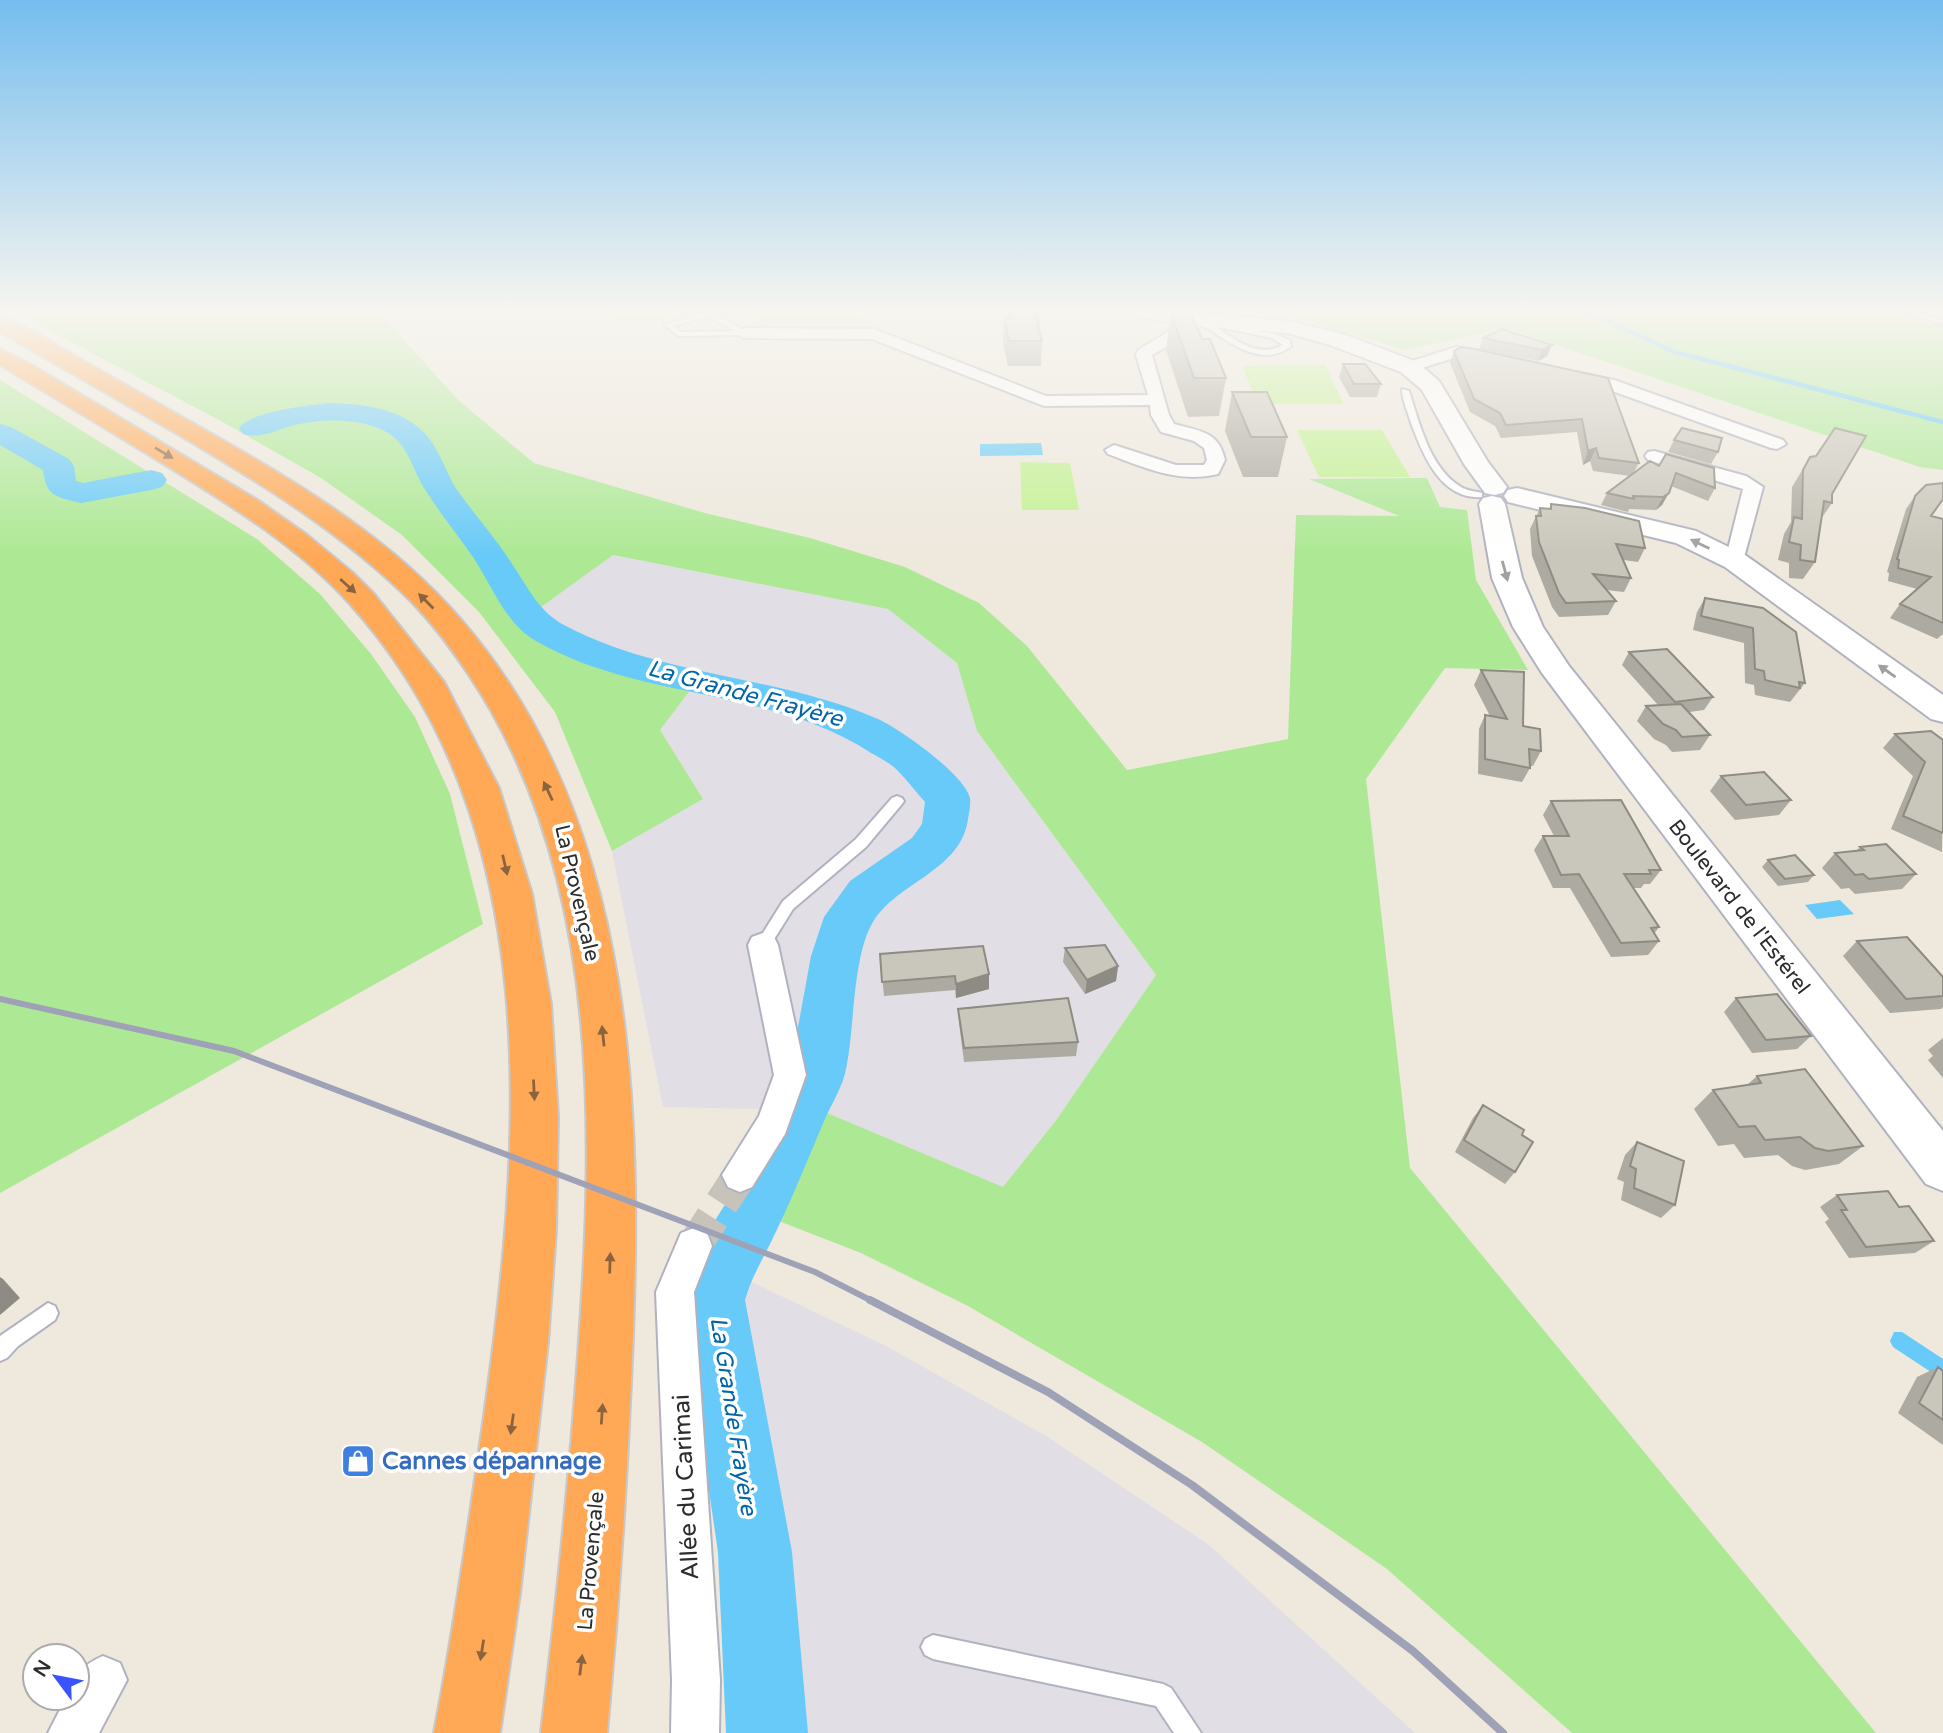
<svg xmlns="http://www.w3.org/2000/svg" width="1943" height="1733" font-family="'Varela Round',sans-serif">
<rect width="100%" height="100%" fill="#eee8dd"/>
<!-- industrial -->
<path fill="#e1dee6" d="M613,555L888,609L957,663L977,731L1156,975L1057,1119L1003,1187L820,1110L663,1107L612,851L703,799L659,730L691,689L561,637L537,610Z
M743,1278L886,1346L1046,1436L1209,1545L1415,1733H727L709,1384Z"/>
<!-- green -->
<path fill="#ade995" d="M14,312H397L384,318L459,401L534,463L705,513L810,538L905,567L979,603L1027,646L1127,770L1288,739L1296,515L1399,516L1309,479L1427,478L1440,507L1467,510L1476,580L1528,670L1445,668L1366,779L1410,1168L1876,1733H1572L1387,1569L1202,1442L968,1306L861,1253L771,1218L820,1110L1003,1187L1057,1119L1156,975L977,731L957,663L888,609L613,555L537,610L561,637L691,689L660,730L703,799L612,851L555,712L479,612L402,535L321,478L219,420Z
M592,312H689L633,326Z
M744,312H845L876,324H768Z
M1275,312H1943V470L1920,467L1506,328L1405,350Z
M0,380L257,539L320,594L371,654L415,717L450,794L483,924L0,1193Z"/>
<!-- pitch -->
<path fill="#c2f190" d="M1325,365L1344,404H1258L1242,366Z
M1297,430H1382L1410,477H1319Z
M1020,462L1070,463L1079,510H1022Z"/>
<!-- water -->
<path fill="#68caf8" d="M1041,443L1043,455L980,456V444Z
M1840,900L1854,914L1817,919L1805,905Z
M1894,1332H1902L1943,1359V1380L1893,1347L1890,1341Z"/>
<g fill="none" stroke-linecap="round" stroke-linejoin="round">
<!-- stream -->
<path stroke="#68caf8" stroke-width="4.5" d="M1587,312L1675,352L1943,422"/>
<!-- river -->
<path fill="#68caf8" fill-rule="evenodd" d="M330,403C368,404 412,410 433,444C442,458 447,473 455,487C473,513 495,537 512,564C528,587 539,612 564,625C662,677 777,675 878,719C900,729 964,774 970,798C971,804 969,813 968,819C961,871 897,882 873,922C852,957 855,1027 846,1069C843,1086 832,1103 825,1119C807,1161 790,1204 770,1244C760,1264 751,1279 745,1300L792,1552L808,1733H726L718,1552L681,1300L700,1244L726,1203L790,1071L811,956L824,917L850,881L912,838L922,824L925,802C916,792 907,780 897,770C890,763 880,758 871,753C771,687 640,701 536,641C505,623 492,586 473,557C457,534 439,512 424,488C410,464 407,439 378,428C352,418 322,419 294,425C277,430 261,439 243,434L239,428C251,411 310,405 330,403Z
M0,424L11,427L69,459L74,466L76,481L83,483L151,470L162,473L167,480L162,487L151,490L81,503C57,497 46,497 43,470L0,445Z"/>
<!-- street-tunnel -->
<path stroke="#c7c2ba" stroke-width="34" stroke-dasharray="34 17" stroke-linecap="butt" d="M694,1246L740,1175"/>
<!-- lane casing -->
<g stroke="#b1b2c0" stroke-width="4">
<path id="lane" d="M705,312H713L748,333L744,335L679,336L664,325ZM708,316L735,331L681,332L674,326Z
M1903,312H1915L1943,320V324Z
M1200,319L1274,334L1290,340L1291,346C1261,370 1226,340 1200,323ZM1215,326L1272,338L1283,345C1259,359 1235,340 1215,326Z
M1402,389L1409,391C1419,422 1430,469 1461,487C1467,491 1475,491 1482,493V497C1440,500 1422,453 1410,420C1407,410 1402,399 1402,389Z
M897,796L902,798L904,801L902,804L866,847L793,909L768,949H758L756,945L758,941L783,901L856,839L892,798Z
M48,1303L55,1306L58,1313L55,1320L18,1346L7,1358L0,1361V1336Z
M933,1635L1163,1684L1171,1688L1201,1733H1174L1156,1706L933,1659L925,1655L921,1647L925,1639Z"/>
</g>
<!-- street casing -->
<g stroke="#b1b2c0" stroke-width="4">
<path id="street" d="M1196,315L1204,320L1198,329L1152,355L1169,415L1174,424C1199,431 1219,431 1225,460L1218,474C1179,484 1143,467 1108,454L1105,450L1114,445L1176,465H1204L1207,460L1204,448L1194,441L1161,432L1151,415L1150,405L1044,406L872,339L744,338L736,333L744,328L874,329L1046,396L1148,395L1136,355L1138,350Z
M1456,347L1497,355L1499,358L1491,363L1457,357L1409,372L1401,367L1403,364Z
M1575,372L1614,380L1783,440L1786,444L1777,449L1771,448L1604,388L1569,380L1567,377L1569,374Z
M1654,451L1746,476L1763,487L1742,565H1728L1725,561L1743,489L1648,460L1645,456L1648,452Z
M763,933L774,937L778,945L806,1075L785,1134L752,1187L740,1192L728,1187L722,1175L759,1116L774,1075L748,945L752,937Z
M694,1228L707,1233L712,1246L694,1292L720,1680L719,1733H671L672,1680L656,1292L681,1233Z
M103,1656L120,1663L127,1680L99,1733H48L66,1698H77C77,1673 80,1666 103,1656Z"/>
</g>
<!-- secondary casing -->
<g stroke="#b1b2c0" stroke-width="4">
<path id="secondary" d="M1133,312H1184L1289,321L1346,335L1417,362L1439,381L1488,462L1507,487L1503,493L1494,495L1485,493L1464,464L1422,390L1401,372L1330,345L1288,333L1196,326L1143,318L1136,316Z
M1517,488L1696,531L1745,555L1943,695V722L1931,719L1725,567L1676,543L1508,502L1504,496L1508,490Z
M1492,496L1501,498L1505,504L1522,578L1543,627L1569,666L1943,1131V1191L1926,1184L1542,673L1513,627L1492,578L1479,504L1483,498Z"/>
</g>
<!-- highway casing -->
<g stroke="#c8c8c8" stroke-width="4">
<path id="highway" d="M0,317C24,323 47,340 68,352C116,379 163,406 210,433C302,485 394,541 463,622C641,829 643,1124 631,1382C626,1499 618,1616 607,1733H541C555,1616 567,1500 576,1383C594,1146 606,880 469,675C452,649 434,625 412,602C343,533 259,482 174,432C116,399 58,365 0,332Z
M0,349L30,364L259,501L307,535L353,573L374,594L444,682L499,788L532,894L551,1004L558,1117L556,1230L548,1342L520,1593L500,1733H434C454,1628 469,1522 484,1416C522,1143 549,825 350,604C301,549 235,508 172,469C115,434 57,399 0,365Z"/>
</g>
<!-- lane -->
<use href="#lane" fill="#fff" fill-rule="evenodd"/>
<!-- street -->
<use href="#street" fill="#fff" fill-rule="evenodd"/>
<!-- secondary -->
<use href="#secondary" fill="#fff" fill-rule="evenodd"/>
<!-- highway -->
<use href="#highway" fill="#ffa957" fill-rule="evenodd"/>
<!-- rail-far1 -->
<path stroke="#9fa1b7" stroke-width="6" d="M0,999L234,1051L815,1272L874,1302"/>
<!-- rail -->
<path stroke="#9fa1b7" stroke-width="8" d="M870,1300L1048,1392L1192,1485L1413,1651L1503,1733"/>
</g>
<!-- wall -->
<path fill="#adaaa1" d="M1004,312H1041L1040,331L1042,341L1041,366H1008L1003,344L1004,319H1006Z
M1171,313L1202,339L1226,378L1219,416L1188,417L1166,350Z
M1483,338L1552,345L1547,356L1538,361L1479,349Z
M1454,351L1608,378L1639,463L1634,472L1659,466L1715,488L1708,501L1671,486L1662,505L1656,510L1629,509L1628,512L1601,505L1607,493L1630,476L1593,471L1590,461L1583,465L1577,432L1501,438L1495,426L1470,412L1450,363Z
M1343,364L1381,384L1377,397H1350L1339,377Z
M1232,392L1287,437L1278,477H1243L1225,431Z
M1674,440L1718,452L1711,464L1668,452Z
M1810,457L1832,494V503L1821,519L1815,562L1803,579L1789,578V563L1778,560L1784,534L1791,522L1792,487Z
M1915,496L1931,516L1943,519V634L1937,639L1890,618L1900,604L1917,589L1888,581L1889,573L1887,572L1906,509Z
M1551,504L1645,548L1638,562L1624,560L1631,578L1624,592L1606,590L1616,601L1608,615L1559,617L1552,607L1532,556L1530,529L1540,508L1549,509Z
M1705,598L1763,608L1805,683L1790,702L1755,695L1754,685L1745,683L1744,643L1693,630L1697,612Z
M1629,652L1713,697L1704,710L1689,712L1710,735L1700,750L1672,752L1666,745L1654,739L1637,721L1646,706L1658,705L1622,665Z
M1481,670L1541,751L1533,766H1530V768L1522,782L1478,774L1479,729L1485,715L1490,716L1474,685Z
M1895,734L1943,740L1942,852L1891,829L1913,776L1883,748Z
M1721,776L1791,800L1779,815L1735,820L1710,791Z
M1551,801L1661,870L1650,884H1644L1641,888H1633L1659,927L1654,934L1659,941L1648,955L1611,957L1570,888H1553L1534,850L1543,836H1554L1543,815Z
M1860,847L1916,874L1902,889L1855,894L1849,888L1841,889L1822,868L1835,853L1856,851Z
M1768,860L1814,875L1808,882L1778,886L1762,867Z
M1857,941L1943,977V1007L1941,1009L1890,1013L1843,956Z
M983,946L989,989L956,998L955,990L884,996L880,954Z
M1065,948L1118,966L1116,981L1085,994L1063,962Z
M1736,998L1811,1036L1797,1049L1752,1053L1724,1012Z
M958,1009L1078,1042L1076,1056L964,1062L959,1023Z
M1943,1038V1078L1928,1060L1933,1056L1928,1050Z
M1757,1076L1863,1146L1839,1164L1805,1170L1792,1166L1778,1155L1744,1158L1734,1144L1718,1146L1694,1109L1713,1090L1747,1085Z
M1483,1105L1522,1135L1515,1172L1505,1184L1455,1152L1473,1118Z
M1637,1142L1675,1205L1661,1218L1621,1200L1624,1182L1617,1179L1625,1155Z
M1837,1195L1899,1207L1934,1241L1915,1253L1849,1258L1825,1222L1829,1219L1820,1207Z
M1938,1367L1943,1371V1445L1898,1413L1917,1377Z"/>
<!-- shaded-wall -->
<path fill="#8d8b83" d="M1552,345L1547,356L1538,361L1542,350Z
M1596,448L1590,461L1583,465L1588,451Z
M1669,493L1662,505L1656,510L1663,497Z
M1118,966L1116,981L1085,994L1087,980Z
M989,974V989L956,998V984Z
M0,1277L3,1279L20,1298L0,1315Z"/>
<!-- building -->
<path fill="#c9c6bb" stroke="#8d8b83" stroke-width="2" d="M1011,312H1034L1042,341H1009L1004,319H1012Z
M1173,312H1190L1202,339H1210L1226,378H1194L1171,313Z
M1502,329L1552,345L1542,350L1483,338Z
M1461,347L1475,349L1608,378L1639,463L1599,458L1596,448L1588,451L1582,419L1506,425L1500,413L1474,399L1454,351Z
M1343,364H1365L1381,384H1354Z
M1232,392H1267L1287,437H1251Z
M1682,428L1722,438L1718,452L1674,440Z
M1835,428L1866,436L1832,494V503L1824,501L1815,562L1800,560L1801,545L1789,542L1794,517L1802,519L1803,470L1810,457L1816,456Z
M1666,454L1714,468L1715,488L1676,473L1669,493L1663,497L1633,496L1634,499L1607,493L1650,461L1659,466Z
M1943,483V499L1931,516L1943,519V623L1900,604L1931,577L1898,568L1899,560L1897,559L1915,496L1926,485Z
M1551,504L1585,508L1639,521L1645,548L1616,544L1631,578L1593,574L1616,601L1566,603L1559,593L1539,542L1536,516H1541L1540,508L1551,509Z
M1705,598L1763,608L1796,632L1805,683L1799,682L1800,688L1765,680L1764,671L1755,669L1753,628L1701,616Z
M1667,649L1713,697L1675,702L1629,652Z
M1481,670L1524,672L1523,726L1540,729L1541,751L1529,749L1530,768L1485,759V715L1507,719Z
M1681,704L1710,735L1682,737L1676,730L1663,724L1646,706Z
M1931,731L1943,740V833L1903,816L1925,762L1895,734Z
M1764,772L1791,800L1746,805L1721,776Z
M1621,800L1661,870H1649L1651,874H1624L1659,927L1651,928L1659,941L1621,943L1579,874L1561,875L1543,836H1569L1551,801Z
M1886,844L1916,874L1869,879L1863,874L1855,875L1835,853L1864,850L1860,847Z
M1795,855L1814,875L1785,879L1768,860Z
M1907,937L1943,977V996L1906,999L1857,941Z
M1105,945L1118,966L1087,980L1065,948Z
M983,946L989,974L956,984L955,976L882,982L880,954Z
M1777,994L1811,1036L1766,1040L1736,998Z
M1068,998L1078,1042L964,1048L958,1009Z
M1805,1069L1863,1146L1828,1151L1815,1148L1800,1137L1765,1140L1755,1126L1739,1127L1713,1090L1761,1083L1757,1076Z
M1483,1105L1524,1130L1522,1135L1533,1142L1515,1172L1464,1140Z
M1637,1142L1684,1161L1675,1205L1634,1188L1636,1169L1630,1166Z
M1888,1191L1899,1207L1909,1206L1934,1241L1866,1247L1841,1210H1847L1837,1195Z
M1938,1367L1943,1371V1420L1919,1403Z"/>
<!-- one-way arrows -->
<defs><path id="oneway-solid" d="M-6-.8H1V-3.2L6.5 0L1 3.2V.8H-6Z" transform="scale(1.75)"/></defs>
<g fill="#8b643f">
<use href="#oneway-solid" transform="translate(164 453) rotate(31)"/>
<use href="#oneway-solid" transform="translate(348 586) rotate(42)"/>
<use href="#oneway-solid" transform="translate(426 601) rotate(-135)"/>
<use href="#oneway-solid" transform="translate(548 791) rotate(-115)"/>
<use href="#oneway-solid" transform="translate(505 865) rotate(77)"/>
<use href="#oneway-solid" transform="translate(603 1036) rotate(-96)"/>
<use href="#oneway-solid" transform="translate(534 1090) rotate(87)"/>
<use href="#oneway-solid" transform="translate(610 1263) rotate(-88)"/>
<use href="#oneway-solid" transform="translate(602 1414) rotate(-86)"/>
<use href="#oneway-solid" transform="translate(512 1424) rotate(98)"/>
<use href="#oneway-solid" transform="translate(482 1650) rotate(99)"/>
<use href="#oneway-solid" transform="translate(581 1665) rotate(-83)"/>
</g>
<g fill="#a0a0a0">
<use href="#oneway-solid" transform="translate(1700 544) rotate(-154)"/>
<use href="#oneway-solid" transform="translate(1505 571) rotate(75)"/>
<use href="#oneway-solid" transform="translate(1887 671) rotate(-145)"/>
</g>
<!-- sky -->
<linearGradient id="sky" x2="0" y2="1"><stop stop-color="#75bdee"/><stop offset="0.56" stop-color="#f7f5f0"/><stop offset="1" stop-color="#f7f5f0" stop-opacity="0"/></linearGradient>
<rect width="1943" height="555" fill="url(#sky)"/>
<!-- icons -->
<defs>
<g id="shop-square" transform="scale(1.75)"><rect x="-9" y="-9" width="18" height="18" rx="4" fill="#3f7fe0" stroke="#fff"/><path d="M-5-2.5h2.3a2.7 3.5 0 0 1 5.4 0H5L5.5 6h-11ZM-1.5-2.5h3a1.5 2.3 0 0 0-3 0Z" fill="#fff"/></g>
</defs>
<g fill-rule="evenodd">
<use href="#shop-square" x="358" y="1461"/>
</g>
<g text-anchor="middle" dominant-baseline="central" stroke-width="7" stroke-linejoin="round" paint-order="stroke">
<!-- street labels -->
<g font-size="21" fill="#2c2c2c" stroke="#fff">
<text transform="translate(577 893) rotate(77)">La Provençale</text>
<text transform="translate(1739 907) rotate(52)">Boulevard de l'Estérel</text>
<text transform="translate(591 1561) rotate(-85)">La Provençale</text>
</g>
<!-- water labels -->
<g font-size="23" font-style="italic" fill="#0266a9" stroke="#fff">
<text transform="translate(745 694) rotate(15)">La Grande Frayère</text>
<text transform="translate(733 1416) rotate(81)">La Grande Frayère</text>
</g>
<!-- near-shop labels -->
<g font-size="24" font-weight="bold" fill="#366cbe" stroke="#fff" text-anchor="start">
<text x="382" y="1461">Cannes dépannage</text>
</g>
<!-- near-street labels -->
<g font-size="24" fill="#2c2c2c" stroke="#fff">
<text transform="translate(686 1487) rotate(-93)">Allée du Carimai</text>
</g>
</g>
<!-- north arrow -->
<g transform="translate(56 1677) rotate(302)"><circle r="33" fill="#ffffff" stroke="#ababab" stroke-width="2"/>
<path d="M0-5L12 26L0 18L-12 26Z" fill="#3953ff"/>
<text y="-10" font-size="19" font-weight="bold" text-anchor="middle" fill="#2c2c2c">N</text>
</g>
</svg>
